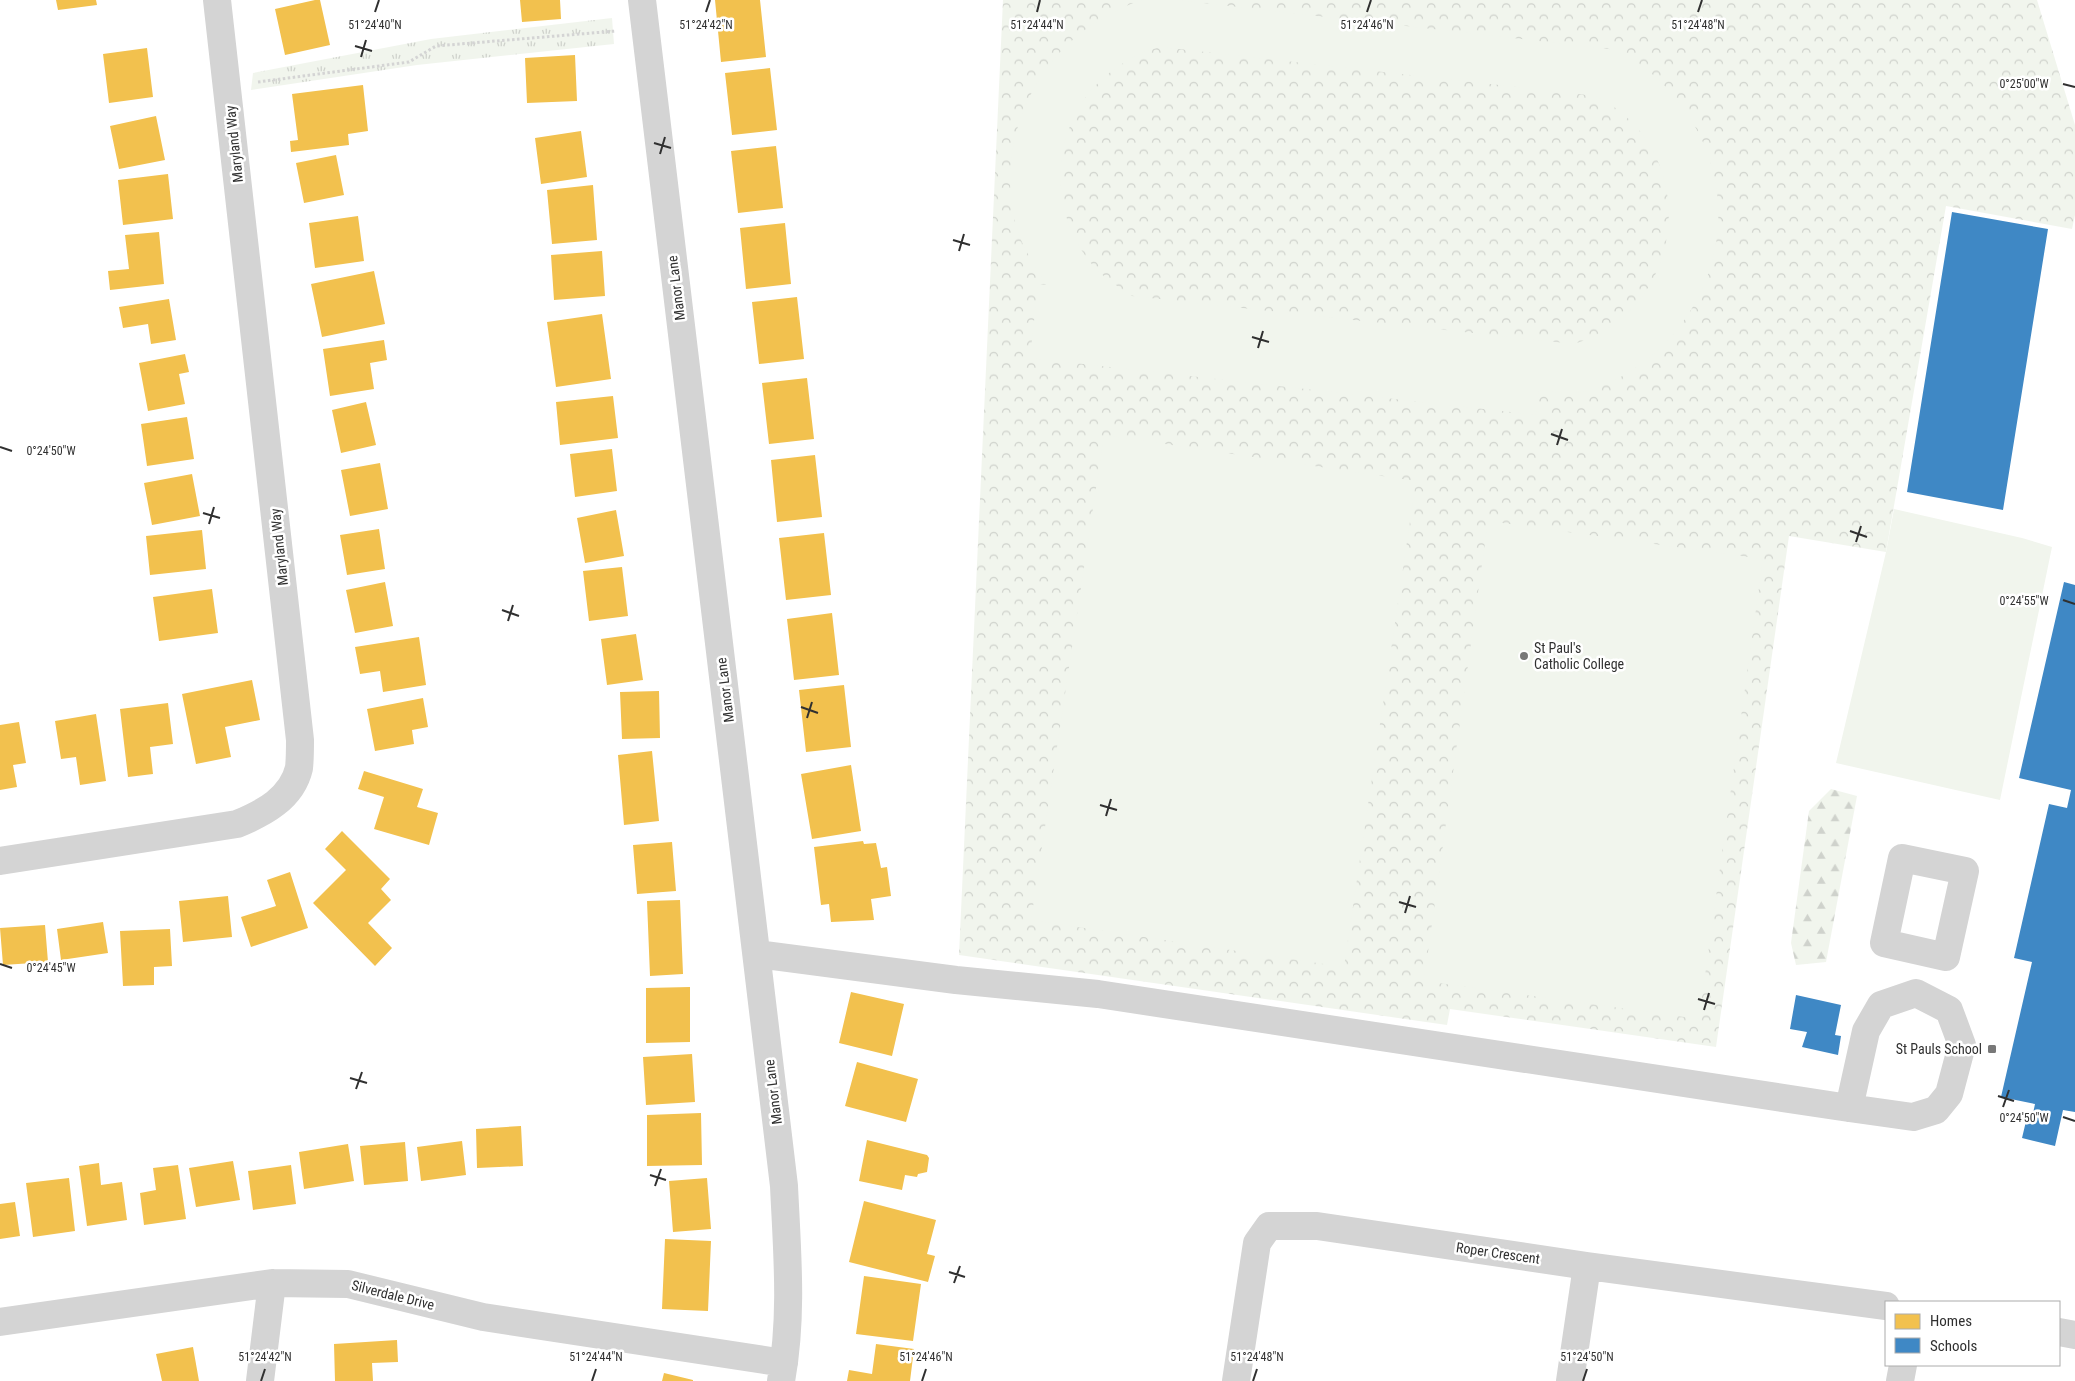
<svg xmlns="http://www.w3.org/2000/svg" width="2075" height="1381" font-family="'Roboto Condensed',sans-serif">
<defs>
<pattern id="grass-tufts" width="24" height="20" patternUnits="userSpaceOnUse" patternTransform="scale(1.25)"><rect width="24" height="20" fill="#f1f5ed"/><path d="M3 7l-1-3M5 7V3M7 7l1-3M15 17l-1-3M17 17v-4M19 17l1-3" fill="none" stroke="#cfd2cc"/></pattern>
<pattern id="forest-firs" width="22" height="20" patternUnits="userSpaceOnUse" patternTransform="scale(1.25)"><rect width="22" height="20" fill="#f1f5ed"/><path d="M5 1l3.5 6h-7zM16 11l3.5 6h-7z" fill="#cfd2cc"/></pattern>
<pattern id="park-crowns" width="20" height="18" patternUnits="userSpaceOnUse" patternTransform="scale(1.25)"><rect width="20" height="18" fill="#f1f5ed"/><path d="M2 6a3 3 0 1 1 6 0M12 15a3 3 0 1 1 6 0" fill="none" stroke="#cfd2cc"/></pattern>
</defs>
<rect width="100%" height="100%" fill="#fff"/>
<!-- grass -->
<path fill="url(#grass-tufts)" d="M612,18L614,44L417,65L251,90L253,73L431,39Z"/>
<!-- forest -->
<path fill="url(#forest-firs)" d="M1831,789L1857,796L1826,962L1796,965L1791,943L1809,811Z"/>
<!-- park -->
<path fill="url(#park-crowns)" d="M1003,0H2037L2075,125V215L2072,229L1946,206L1886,552L1789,536L1716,1047L1450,1009L1447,1025L959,955Z"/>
<!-- pitch -->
<path fill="#f1f5ed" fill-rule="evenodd" d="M1176,0L1609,49C1636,57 1658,77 1675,98C1745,180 1728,300 1641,364C1623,377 1596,392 1573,393C1562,394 1550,391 1539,390L1536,415L1030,358L1038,285H1046C1037,269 1026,253 1019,235C991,152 1031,56 1107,16C1119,9 1132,2 1146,0C1155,0 1166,0 1176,0ZM1161,47L1596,96C1703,150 1689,309 1574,344L1132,296C1121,288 1108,281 1098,271C1048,220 1048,132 1099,82C1116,66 1137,52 1161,47Z
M1104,435L1416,481L1344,967L1031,920Z
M1894,509L2022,538L2052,547L2000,800L1836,763L1886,552Z
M1488,521L1763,559L1699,1019L1424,981Z"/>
<!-- homes -->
<path fill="#f2c14e" d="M56,0H96L97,5L58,10Z
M315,0H320L330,45L285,55L275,9Z
M520,0H560L561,19L522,22Z
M715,0H760L766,57L721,62Z
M147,48L153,97L109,103L103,54Z
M575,55L577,101L527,103L525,58Z
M770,68L777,130L732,135L725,73Z
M363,85L368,131L348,134L349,145L291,152L290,141L298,140L292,94Z
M156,116L165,160L119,169L110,126Z
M581,131L587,177L541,184L535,138Z
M776,146L783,208L738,213L731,151Z
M336,155L344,195L304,203L296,163Z
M168,174L173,219L123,225L118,180Z
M593,185L597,240L552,244L547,190Z
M358,216L364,261L315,268L309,223Z
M785,223L791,284L746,289L740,228Z
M159,232L164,284L110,290L108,271L129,269L125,235Z
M602,251L605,296L554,300L551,255Z
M374,271L385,324L322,337L311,284Z
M797,297L804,359L759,364L752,302Z
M169,299L176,340L151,344L148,324L123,328L119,307Z
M602,314L611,379L556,387L547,322Z
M384,340L387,360L370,363L374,389L330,396L323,349Z
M185,354L189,372L179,374L185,404L148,411L139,363Z
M807,378L814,439L769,444L762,383Z
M613,396L618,438L560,445L556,402Z
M366,402L376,445L341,453L332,410Z
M187,417L194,459L147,466L141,424Z
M612,449L617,491L575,497L570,454Z
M815,455L822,517L777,522L771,460Z
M380,463L388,509L350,516L341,470Z
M192,474L200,516L152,525L144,483Z
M616,510L624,556L585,563L577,518Z
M379,529L385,569L347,575L340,535Z
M202,530L206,569L150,575L146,536Z
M824,533L831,595L786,600L779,538Z
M622,567L628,616L589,621L583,571Z
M385,582L393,626L355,633L346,590Z
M212,589L218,633L159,641L153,597Z
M832,613L839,675L794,680L787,619Z
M636,634L643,680L607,685L601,639Z
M419,637L426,685L383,692L380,671L360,674L355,647Z
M252,680L260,720L225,727L231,757L196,764L182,694Z
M844,685L851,747L806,752L799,690Z
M659,691L660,738L622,739L620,692Z
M423,698L428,727L412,730L414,744L375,751L367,709Z
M168,703L173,744L150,747L153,774L128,777L120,709Z
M96,714L106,781L80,785L76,757L61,759L55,721Z
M19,722L26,763L13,765L17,787L0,790V725Z
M652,751L659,821L624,825L618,755Z
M851,765L861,831L812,839L801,774Z
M364,771L423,789L417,807L438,813L429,845L374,829L384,797L358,789Z
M342,831L390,879L381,889L391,900L368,923L392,948L375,966L313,903L346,870L325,849Z
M863,841L864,844L876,843L881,868L887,867L891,896L871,899L874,920L831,922L829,904L821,905L814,847Z
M672,842L676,891L637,894L633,845Z
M290,872L308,928L251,947L241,917L276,906L267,880Z
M228,896L232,937L183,942L179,901Z
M680,900L683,974L650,976L647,901Z
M103,922L108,953L61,960L57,929Z
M45,925L48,962L3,965L0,928Z
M170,929L172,966L154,967V985L123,986L120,931Z
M690,987V1042L646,1043V988Z
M851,992L904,1004L892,1056L839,1043Z
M692,1054L695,1102L646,1105L643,1057Z
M857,1062L918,1079L906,1122L845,1106Z
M701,1113L702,1165L647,1166V1115Z
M521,1126L523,1166L477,1168L476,1129Z
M867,1140L927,1155L929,1158L927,1172L918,1174L917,1177L905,1175L902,1190L859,1181Z
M462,1141L466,1175L421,1181L417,1147Z
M405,1142L408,1181L364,1185L360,1146Z
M348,1144L354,1181L304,1189L299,1152Z
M233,1161L240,1200L196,1207L189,1168Z
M99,1163L101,1185L122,1182L127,1220L87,1226L79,1166Z
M178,1165L186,1219L144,1225L140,1193L156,1190L153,1168Z
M291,1165L296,1204L253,1210L248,1171Z
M69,1178L75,1231L33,1237L26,1183Z
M707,1178L711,1229L673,1232L669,1181Z
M864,1201L936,1220L927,1254L935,1256L928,1282L849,1262Z
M15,1202L20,1236L0,1239V1204Z
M665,1239L711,1241L708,1311L662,1309Z
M864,1276L921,1284L913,1341L856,1334Z
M397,1340L398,1362L372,1363L373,1381H335L334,1344Z
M876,1344L914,1349L910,1381H847L849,1370L872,1374Z
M193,1347L199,1381H162L156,1354Z
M664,1373L693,1380V1381H662Z"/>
<!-- schools -->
<path fill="#3f88c5" d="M1952,212L2048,229L2003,510L1907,492Z
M2064,582L2075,585V1112L2063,1110L2055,1146L2022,1138L2027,1117L2032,1118L2035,1104L2001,1097L2032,962L2014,958L2049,804L2067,808L2071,790L2019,778Z
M1796,995L1841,1005L1835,1035L1841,1036L1838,1055L1802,1047L1807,1032L1790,1029Z"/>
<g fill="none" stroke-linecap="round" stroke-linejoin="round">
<!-- path -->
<path stroke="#d4d4d4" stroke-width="3" stroke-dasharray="2.5 2.5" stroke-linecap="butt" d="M258,82L409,62L436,46L616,31"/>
<!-- minor -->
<path stroke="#d4d4d4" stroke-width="28" d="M642,0L784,1186C787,1251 793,1316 781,1381
M1902,858L1965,871L1946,957L1884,943Z
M0,861L237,824C264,813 292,798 299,768C300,759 300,749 300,740L217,0
M758,954L956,980L1098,994L1849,1108L1913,1117L1936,1110L1949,1094L1962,1045L1949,1010L1916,993L1881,1005L1866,1031L1849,1108
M0,1322L272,1283L348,1284L483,1317L784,1363
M2059,1332L2075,1335
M260,1381L272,1283
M1236,1381L1257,1243L1269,1226H1317L1587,1266L1886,1306
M1570,1381L1587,1266
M1900,1381L1903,1365"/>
</g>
<!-- ticks -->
<path fill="none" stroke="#303030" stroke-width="2" d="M375,12L379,0M706,12L710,0M1037,12L1040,0M1367,12L1371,0M1698,12L1702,0M355,46L372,51M361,57L366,40M2063,84L2075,87M654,143L671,148M660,154L665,137M953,240L970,245M959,251L964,234M1252,337L1269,342M1258,348L1263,331M1551,434L1568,440M1557,445L1562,429M0,447L12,451M203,513L220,518M209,524L214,507M1850,531L1867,537M1856,542L1861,526M2063,600L2075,604M502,610L519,616M508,621L513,605M801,707L818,713M807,718L812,702M1100,805L1117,810M1106,816L1111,799M1399,902L1416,907M1405,913L1410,896M0,964L12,968M1698,999L1715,1004M1704,1010L1709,993M350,1078L367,1083M356,1089L362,1072M1998,1096L2014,1101M2003,1107L2009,1090M2063,1117L2075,1121M650,1175L666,1180M655,1186L661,1169M949,1272L965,1277M954,1283L960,1266M261,1381L265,1369M592,1381L596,1369M922,1381L926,1369M1253,1381L1257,1369M1583,1381L1587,1369"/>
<!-- markers -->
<g fill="#787878" stroke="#fff" stroke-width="2">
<circle cx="1524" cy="656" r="5"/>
<rect x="1987" y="1044" width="10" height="10" rx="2.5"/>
</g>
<g text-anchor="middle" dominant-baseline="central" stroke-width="5" stroke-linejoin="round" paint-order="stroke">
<!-- street labels -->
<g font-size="14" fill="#303030" stroke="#fff">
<text transform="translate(234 144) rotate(-96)">Maryland Way</text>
<text transform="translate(676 288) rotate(-97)">Manor Lane</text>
<text transform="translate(279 547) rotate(-96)">Maryland Way</text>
<text transform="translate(725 690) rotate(-97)">Manor Lane</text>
<text transform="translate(773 1092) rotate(-97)">Manor Lane</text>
<text transform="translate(1498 1253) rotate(8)">Roper Crescent</text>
<text transform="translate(393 1295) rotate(14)">Silverdale Drive</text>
</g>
<!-- poi labels -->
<g font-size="14" fill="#303030" stroke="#fff" text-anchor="start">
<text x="1534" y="648">St Paul's<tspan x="1534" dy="16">Catholic College</tspan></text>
<text x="1982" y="1049" text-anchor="end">St Pauls School</text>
</g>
</g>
<g font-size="12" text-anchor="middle" fill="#303030" stroke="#fff" stroke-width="5" stroke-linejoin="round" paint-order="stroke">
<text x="375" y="29">51°24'40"N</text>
<text x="706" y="29">51°24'42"N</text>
<text x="1037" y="29">51°24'44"N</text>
<text x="1367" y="29">51°24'46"N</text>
<text x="1698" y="29">51°24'48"N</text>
<text x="2024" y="88">0°25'00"W</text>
<text x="51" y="455">0°24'50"W</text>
<text x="2024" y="605">0°24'55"W</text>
<text x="51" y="972">0°24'45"W</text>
<text x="2024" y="1122">0°24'50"W</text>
<text x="265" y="1361">51°24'42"N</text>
<text x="596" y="1361">51°24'44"N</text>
<text x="926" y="1361">51°24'46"N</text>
<text x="1257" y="1361">51°24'48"N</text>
<text x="1587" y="1361">51°24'50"N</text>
</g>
<!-- legend -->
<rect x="1885" y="1301" width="175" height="65" fill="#ffffff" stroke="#acacac"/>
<rect x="1895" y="1314" width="25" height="15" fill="#f2c14e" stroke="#acacac"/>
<text x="1930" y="1326" font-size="15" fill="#303030">Homes</text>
<rect x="1895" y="1338" width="25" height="15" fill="#3f88c5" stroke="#acacac"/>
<text x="1930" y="1351" font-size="15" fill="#303030">Schools</text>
</svg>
